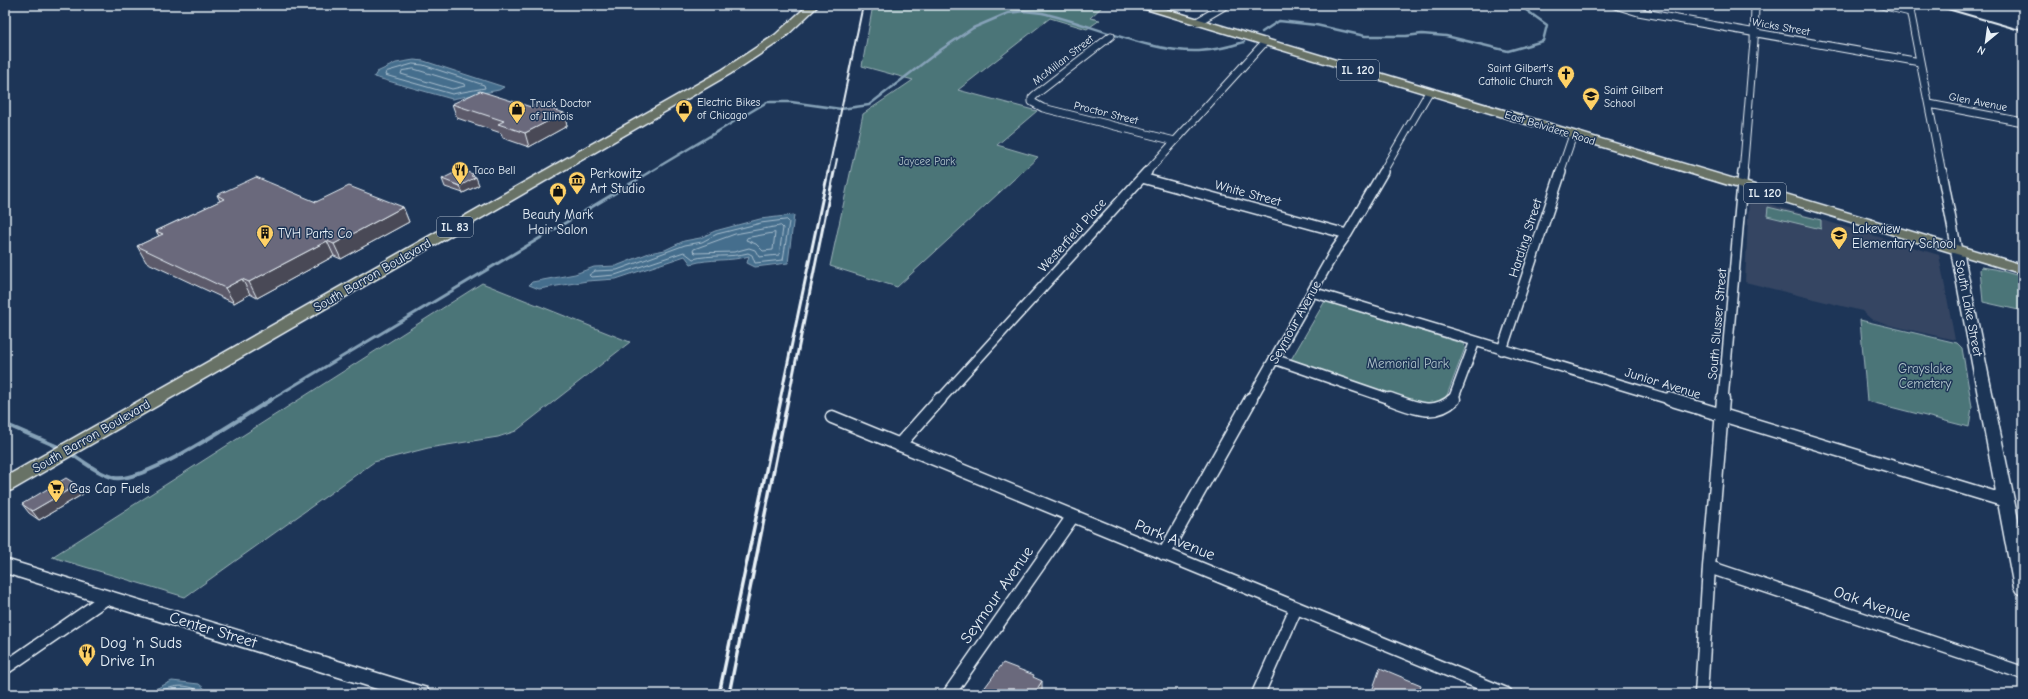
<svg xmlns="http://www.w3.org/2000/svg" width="2028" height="699" font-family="'Comic Neue',sans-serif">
<rect width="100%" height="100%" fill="#1d3557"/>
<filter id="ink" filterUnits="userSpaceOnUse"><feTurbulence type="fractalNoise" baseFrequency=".025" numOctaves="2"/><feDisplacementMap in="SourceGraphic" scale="8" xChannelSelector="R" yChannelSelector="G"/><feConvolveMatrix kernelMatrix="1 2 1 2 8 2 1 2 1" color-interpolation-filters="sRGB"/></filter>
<g filter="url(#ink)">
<!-- built -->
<path fill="#344562" d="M1749,198L1939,255L1955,340L1884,324L1871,319L1862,311L1745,282Z"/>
<!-- green -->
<path fill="#4c7478" stroke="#9ab2b8" d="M873,5H1104L1090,18L1100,20L1087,29L1050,18L958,90L1037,111L997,145L1038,157L897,287L830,266L863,114L913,80L862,66Z
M1768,207L1821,220V229L1767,216Z
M1981,267L1995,269L2023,277V311L1983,302L1980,270Z
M482,283L630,342L516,431L498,437L428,448L374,462L185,597L52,557Z
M1325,301L1464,344L1465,348L1446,398L1443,401L1424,405L1289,363Z
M1860,320L1957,343L1962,348L1972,407L1969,427L1867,401Z"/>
<!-- water -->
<path fill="#456e8d" stroke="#86a2b8" d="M414,60L424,61L504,87L499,90L452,99L374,77L377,72L396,63Z
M794,215L788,263L755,267L747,263L749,256C730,262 710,258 691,264L685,256L616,279L587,281L539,289L529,285L532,282L575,274L594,267L616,266L649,253L665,250L684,241L700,238L715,231L760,219Z
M172,681L199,684L211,694H145Z"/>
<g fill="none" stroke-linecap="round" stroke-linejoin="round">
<!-- shore -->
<path stroke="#a7bdcd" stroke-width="1" d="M413,64L423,65L484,85L485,88L452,94L385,75L386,72Z
M414,69L464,84L465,86L452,89L401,74L402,71Z
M787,220L789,222L783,260L755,263L752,255L748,253C730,258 711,254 693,259L684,252L615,275L591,277L589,275L595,271L617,270L685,245L702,242L717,234L761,223Z
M781,226L783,228L779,255L759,257L755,250L749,248L734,252L695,253L693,251L694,249L735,234Z
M775,233L773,250L763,251L756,244L746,240L747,238Z
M154,694C173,685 187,682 205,694"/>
<!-- stream-far2 -->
<path stroke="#86a2b8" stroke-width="2.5" d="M1262,32L1279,21L1316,25L1365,36H1406L1422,34L1446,36L1508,51L1543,41L1547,25L1519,5
M648,173L767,102H791L841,109L869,105L939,51L973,28L1008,13L1024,11L1042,13C1091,24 1150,53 1199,51C1215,50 1229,47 1244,42"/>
<!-- stream-far1 -->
<path stroke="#86a2b8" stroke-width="3" d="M270,400L650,172"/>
<!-- stream -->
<path stroke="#86a2b8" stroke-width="4" d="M5,424L63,449
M70,453C84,462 99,474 115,478C146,483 242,417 272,399"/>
<!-- street-far2 casing -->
<g stroke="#e8f1f8" stroke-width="9">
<path id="street-far2" d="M1615,5L1638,12L1920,62
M1881,5L1910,12
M1909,5L1942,173
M1197,22L1226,5
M1111,36L1035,95L1032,98V102L1043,108L1175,141
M1929,104L2023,122
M1146,173L1265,42
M1382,173L1429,92
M1560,173L1573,135
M1743,173L1754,41L1755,5"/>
</g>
<!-- street-far1 casing -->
<g stroke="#e8f1f8" stroke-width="12">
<path id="street-far1" d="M1942,172L1957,251
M1142,178L1347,234
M1312,292L1672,400
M1502,350L1561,172
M1274,359L1393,400
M940,400L1147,172
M1251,400L1335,251L1347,234L1383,172
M1453,400L1475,341
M1723,400L1743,172"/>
</g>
<!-- street casing -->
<g stroke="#e8f1f8" stroke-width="15">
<path id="street" d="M1390,399C1413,407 1434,418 1454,399
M1669,399L2006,501
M832,417L1506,694
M899,445L940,399
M1164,554L1251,399
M1709,567L2023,673
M5,668L105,599
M949,694L1073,516
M1258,694L1296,608
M1701,694L1709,567L1723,399"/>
</g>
<!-- secondary casing -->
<g stroke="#e8f1f8" stroke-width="3">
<path id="secondary" d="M1957,247L1963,251L2023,544V595L2017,593L2014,588L1951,251Z
M5,559L420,686L427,688L430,694H393L5,573Z"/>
</g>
<!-- primary casing -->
<g stroke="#e8f1f8" stroke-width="3">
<path id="primary" d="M808,5H819L783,39L730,74L12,490L5,492V477L722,70L775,35Z
M1137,5H1152L2023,265V274L1139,7Z"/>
</g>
<!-- street-far2 -->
<use href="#street-far2" stroke="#1d3557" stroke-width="7"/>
<!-- street-far1 -->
<use href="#street-far1" stroke="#1d3557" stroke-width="9"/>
<!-- street -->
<use href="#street" stroke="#1d3557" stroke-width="12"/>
<!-- secondary -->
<use href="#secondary" fill="#1d3557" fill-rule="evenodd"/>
<!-- primary -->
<use href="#primary" fill="#687266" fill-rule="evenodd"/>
<!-- rail-far2 -->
<path stroke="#e8f1f8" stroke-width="2" d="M1934,5L2023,31
M828,173L863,5
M834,173L837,159"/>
<!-- rail-far1 -->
<path stroke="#e8f1f8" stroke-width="3" d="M780,400L828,172
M788,400L834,172"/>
<!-- rail -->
<path stroke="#e8f1f8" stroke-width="3.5" d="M719,694L781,399
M729,694L788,399"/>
</g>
<!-- wall -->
<path fill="#5b5a6a" stroke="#e8f1f8" d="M452,104L531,107L564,113L567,126L529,147L503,138L501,133L457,118Z
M474,176L479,185L463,193L445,187L442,179Z
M217,195L403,207L409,222L341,259L334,256L257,298L250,294L234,303L146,262L137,246L159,236L156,231L220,201Z
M77,485L83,494L39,520L29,513L22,504Z"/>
<!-- shaded-wall -->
<path fill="#4a4a56" stroke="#e8f1f8" d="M564,113L567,126L529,147L525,133Z
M473,174L475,178L476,177L479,185L463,193L460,186Z
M403,207L409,222L341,259L334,244Z
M327,241L334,256L257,298L249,282Z
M242,279L250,294L234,303L225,288Z
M77,485L83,494L39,520L32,511Z
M1042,681V694H1034Z"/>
<!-- building -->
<path fill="#6a697b" stroke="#e8f1f8" d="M480,91L531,107L537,104L564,113L525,133L498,124L504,121L452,104Z
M460,170L473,174L471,176L476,177L460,186L442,179Z
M256,177L316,202L349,186L403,207L334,244L327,241L249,282L242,279L225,288L137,246L163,234L156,231L224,199L217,195Z
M66,478L77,485L32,511L22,504Z
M1003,663L1034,675L1033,677L1042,681L1034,694H980Z
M1380,668L1421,685L1419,694H1371Z"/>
</g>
<!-- icons -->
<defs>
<g id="church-pin" transform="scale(0.9)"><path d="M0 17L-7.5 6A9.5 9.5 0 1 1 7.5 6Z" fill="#ffd166" stroke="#1d3557"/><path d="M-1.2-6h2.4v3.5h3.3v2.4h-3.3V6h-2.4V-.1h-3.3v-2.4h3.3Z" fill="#111"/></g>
<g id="school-pin" transform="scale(0.9)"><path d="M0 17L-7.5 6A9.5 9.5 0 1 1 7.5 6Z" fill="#ffd166" stroke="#1d3557"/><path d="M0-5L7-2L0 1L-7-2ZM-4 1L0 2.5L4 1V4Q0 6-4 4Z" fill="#111"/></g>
<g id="shop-pin" transform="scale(0.9)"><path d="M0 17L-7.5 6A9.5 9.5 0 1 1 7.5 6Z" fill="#ffd166" stroke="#1d3557"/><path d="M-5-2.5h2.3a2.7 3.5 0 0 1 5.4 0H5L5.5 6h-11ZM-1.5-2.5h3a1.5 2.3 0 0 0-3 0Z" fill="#111"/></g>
<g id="restaurant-pin" transform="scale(0.9)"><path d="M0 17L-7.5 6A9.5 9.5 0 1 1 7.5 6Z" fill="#ffd166" stroke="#1d3557"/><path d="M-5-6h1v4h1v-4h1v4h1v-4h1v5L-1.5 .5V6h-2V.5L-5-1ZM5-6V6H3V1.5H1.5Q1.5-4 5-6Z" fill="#111"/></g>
<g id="museum-pin" transform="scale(0.9)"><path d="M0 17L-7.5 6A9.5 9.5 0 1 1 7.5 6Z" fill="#ffd166" stroke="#1d3557"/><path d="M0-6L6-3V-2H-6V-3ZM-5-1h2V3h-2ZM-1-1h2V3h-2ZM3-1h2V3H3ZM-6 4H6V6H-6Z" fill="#111"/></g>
<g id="building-pin" transform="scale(0.9)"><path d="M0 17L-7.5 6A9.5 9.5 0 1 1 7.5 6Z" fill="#ffd166" stroke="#1d3557"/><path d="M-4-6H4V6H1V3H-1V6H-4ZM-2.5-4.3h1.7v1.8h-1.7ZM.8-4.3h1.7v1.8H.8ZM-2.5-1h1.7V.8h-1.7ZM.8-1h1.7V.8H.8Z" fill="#111"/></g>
<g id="supermarket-pin" transform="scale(0.9)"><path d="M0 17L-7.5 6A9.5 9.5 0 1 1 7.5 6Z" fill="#ffd166" stroke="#1d3557"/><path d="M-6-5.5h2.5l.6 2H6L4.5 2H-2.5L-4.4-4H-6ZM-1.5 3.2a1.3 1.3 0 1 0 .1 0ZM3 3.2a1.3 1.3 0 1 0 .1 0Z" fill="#111"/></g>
</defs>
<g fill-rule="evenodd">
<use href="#church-pin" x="1566" y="74"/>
<use href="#school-pin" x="1591" y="96"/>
<use href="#shop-pin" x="684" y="108"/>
<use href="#shop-pin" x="517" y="109"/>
<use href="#restaurant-pin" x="460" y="170"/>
<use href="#museum-pin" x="577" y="180"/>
<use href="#shop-pin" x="558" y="191"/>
<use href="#building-pin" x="265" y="233"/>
<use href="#school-pin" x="1839" y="235"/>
<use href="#supermarket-pin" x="56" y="488"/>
<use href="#restaurant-pin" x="87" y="652"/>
</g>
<g text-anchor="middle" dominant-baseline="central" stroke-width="3" stroke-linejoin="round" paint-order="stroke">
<!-- far-street labels -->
<g font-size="11" fill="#e8f1f8" stroke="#1d3557">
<text transform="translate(1781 27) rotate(10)">Wicks Street</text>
<text transform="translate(1063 60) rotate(-38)">McMillan Street</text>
<text transform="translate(1978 102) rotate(11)">Glen Avenue</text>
<text transform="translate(1106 113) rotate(14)">Proctor Street</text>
<text transform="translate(1550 128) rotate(17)">East Belvidere Road</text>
</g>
<!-- far-poi labels -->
<g font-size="11" fill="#e8f1f8" stroke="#1d3557" text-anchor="start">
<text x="1553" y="68" text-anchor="end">Saint Gilbert's<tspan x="1553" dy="13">Catholic Church</tspan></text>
<text x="1604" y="90">Saint Gilbert<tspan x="1604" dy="13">School</tspan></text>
<text x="697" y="102">Electric Bikes<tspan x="697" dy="13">of Chicago</tspan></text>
<text x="530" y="103">Truck Doctor<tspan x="530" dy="13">of Illinois</tspan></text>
<text x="473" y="170">Taco Bell</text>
</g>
<!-- far-park labels -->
<g font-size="11" fill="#b1c5cb" stroke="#1d3557">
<text x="927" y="161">Jaycee Park</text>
</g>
<!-- shield labels -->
<g fill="#1d3557" stroke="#abb9c8" stroke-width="1">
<rect x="1337" y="60" width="42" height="20" rx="3"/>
<rect x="1744" y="183" width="42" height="20" rx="3"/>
<rect x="437" y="217" width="36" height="20" rx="3"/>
</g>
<g font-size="12" font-weight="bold" fill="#e8f1f8">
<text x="1358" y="70">IL 120</text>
<text x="1765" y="193">IL 120</text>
<text x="455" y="227">IL 83</text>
</g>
<!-- poi labels -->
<g font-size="13" fill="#e8f1f8" stroke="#1d3557" text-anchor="start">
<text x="590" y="173">Perkowitz<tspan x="590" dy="15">Art Studio</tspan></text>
<text x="558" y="214" text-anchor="middle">Beauty Mark<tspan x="558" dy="15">Hair Salon</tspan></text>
<text x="1852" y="228">Lakeview<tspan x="1852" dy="15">Elementary School</tspan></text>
<text x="278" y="233">TVH Parts Co</text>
<text x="69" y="488">Gas Cap Fuels</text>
</g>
<!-- street labels -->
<g font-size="13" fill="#e8f1f8" stroke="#1d3557">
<text transform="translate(1248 193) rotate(15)">White Street</text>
<text transform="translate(1072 235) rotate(-48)">Westerfield Place</text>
<text transform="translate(1525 238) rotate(-72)">Harding Street</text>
<text transform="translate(372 275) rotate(-30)">South Barron Boulevard</text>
<text transform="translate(1969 308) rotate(79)">South Lake Street</text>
<text transform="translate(1295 322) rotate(-61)">Seymour Avenue</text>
<text transform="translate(1717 324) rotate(-85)">South Slusser Street</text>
<text transform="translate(1663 383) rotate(17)">Junior Avenue</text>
<text transform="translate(91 436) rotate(-30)">South Barron Boulevard</text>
</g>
<!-- park labels -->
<g font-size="13" fill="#b1c5cb" stroke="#1d3557">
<text x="1408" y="363">Memorial Park</text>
<text x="1925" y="368">Grayslake<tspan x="1925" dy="15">Cemetery</tspan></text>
</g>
<!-- near-street labels -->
<g font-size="16" fill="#e8f1f8" stroke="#1d3557">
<text transform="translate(1175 540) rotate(22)">Park Avenue</text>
<text transform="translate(997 595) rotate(-55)">Seymour Avenue</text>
<text transform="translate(1872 604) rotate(19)">Oak Avenue</text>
<text transform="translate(213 630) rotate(17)">Center Street</text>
</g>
<!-- near-poi labels -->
<g font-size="16" fill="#e8f1f8" stroke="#1d3557" text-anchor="start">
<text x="100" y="643">Dog 'n Suds<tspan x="100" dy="18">Drive In</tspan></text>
</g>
</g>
<!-- margin -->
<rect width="2028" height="699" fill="none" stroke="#1d3557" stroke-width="20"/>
<rect x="10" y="10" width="2008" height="679" fill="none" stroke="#e8f1f8" stroke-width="1.5" filter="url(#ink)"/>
<!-- north arrow -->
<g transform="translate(1986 42) rotate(209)" stroke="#1d3557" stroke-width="3" paint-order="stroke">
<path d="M0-3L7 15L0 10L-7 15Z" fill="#e8f1f8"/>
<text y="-6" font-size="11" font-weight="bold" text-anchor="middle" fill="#e8f1f8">N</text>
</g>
</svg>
